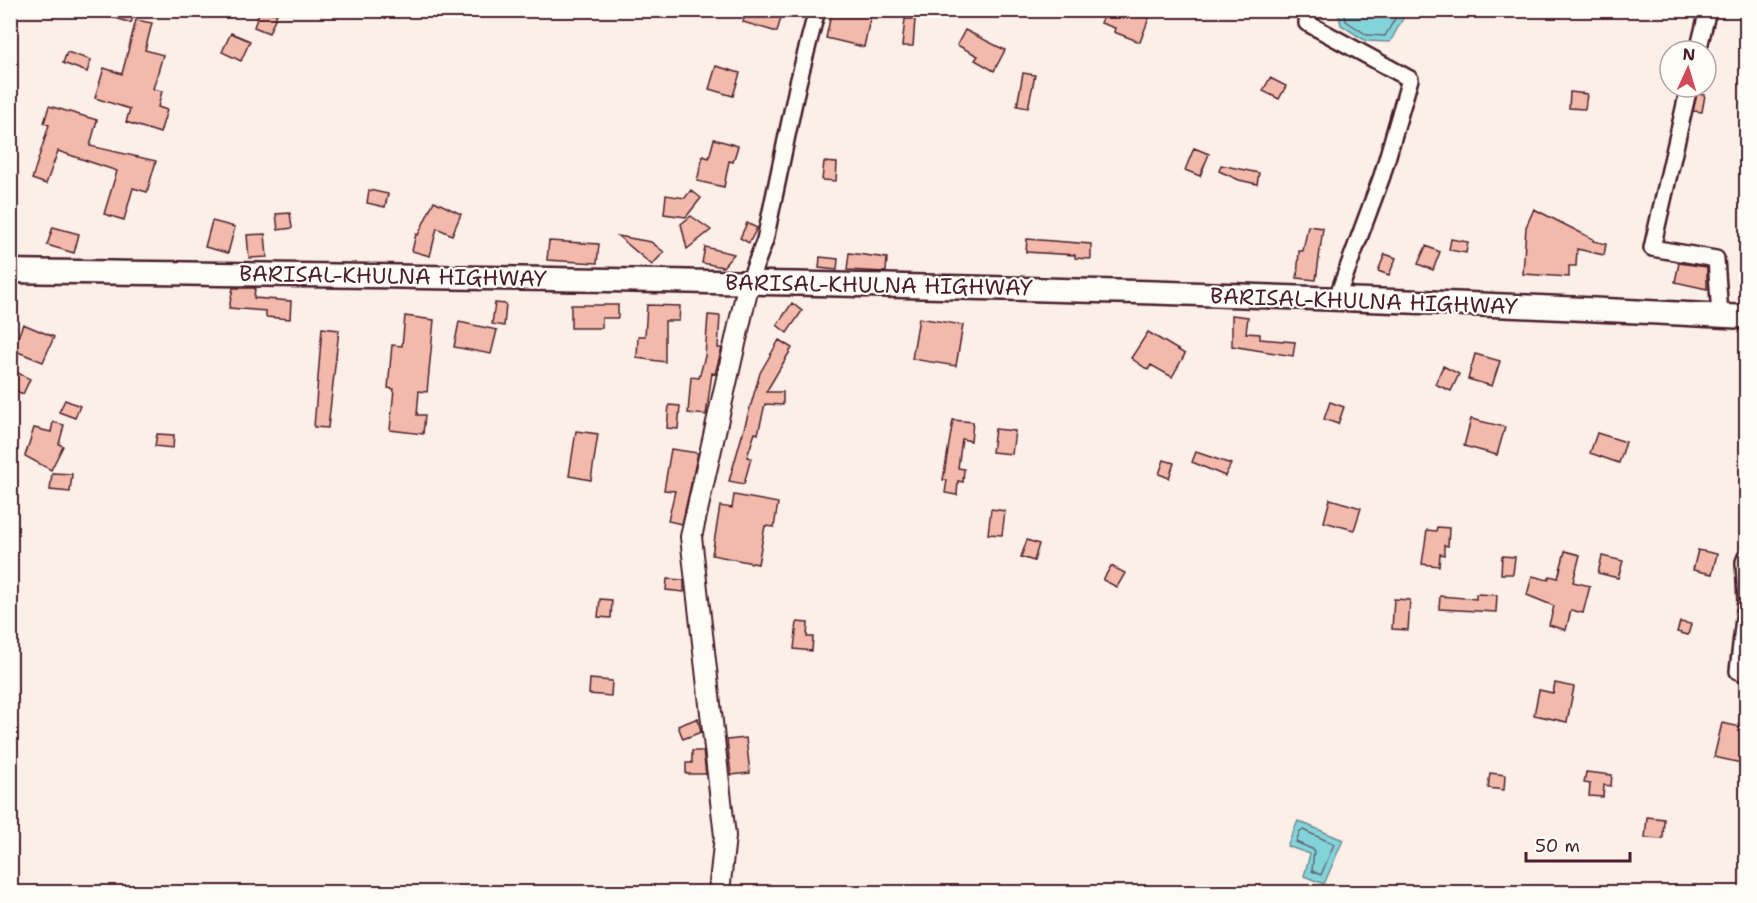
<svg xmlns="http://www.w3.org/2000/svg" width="1757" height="903" font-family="'Shantell Sans',sans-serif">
<rect width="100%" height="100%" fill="#fbefe8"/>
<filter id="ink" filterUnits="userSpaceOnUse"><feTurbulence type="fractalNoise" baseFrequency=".0167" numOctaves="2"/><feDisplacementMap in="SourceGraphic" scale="12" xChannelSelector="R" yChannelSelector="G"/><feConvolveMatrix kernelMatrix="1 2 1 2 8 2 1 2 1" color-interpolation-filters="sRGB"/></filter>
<g filter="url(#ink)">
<!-- water -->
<path fill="#83d4da" stroke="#6c8c94" stroke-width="1.5" d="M1338,11V10L1407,11L1390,42L1366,41L1341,25Z
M1298,821L1343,840L1324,884L1304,876L1310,854L1287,846Z"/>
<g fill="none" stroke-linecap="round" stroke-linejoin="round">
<!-- shore -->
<path stroke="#616771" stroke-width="1.5" d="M1344,10L1346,21L1367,35L1385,36L1400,10
M1303,830L1334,844L1321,875L1312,871L1314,850L1296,842L1300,831Z"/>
</g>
<!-- building -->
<path fill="#f3baab" stroke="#4a1f2b" stroke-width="1.5" d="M100,10H135L131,23L100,13Z
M260,10L277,14L269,33L254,27Z
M746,10H783L777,32L743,22Z
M832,10H872L864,47L826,38Z
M1106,10H1152L1140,42L1114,32L1115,28L1101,23Z
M905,19H915L913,46H902Z
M136,20L152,23L145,50L163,55L153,89L162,91L158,107L167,110L160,133L126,122L130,109L95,98L104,68L122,74Z
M965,30L1005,50L994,71L975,60L978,56L957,45Z
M231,33L250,41L241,61L222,52Z
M67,52L91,60L87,72L63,63Z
M716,66L740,73L733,96L709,89Z
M1023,73L1035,75L1028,108L1017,106Z
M1270,78L1286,86L1279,99L1263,91Z
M1570,92L1587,94L1585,109L1569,108Z
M1697,94L1705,95L1702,112L1693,111Z
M49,106L97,120L90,146L156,161L147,192L133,188L124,220L104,214L117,171L58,151L46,184L32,179L49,125L44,123Z
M714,139L738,146L733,162L729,161L724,187L697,181L703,156L709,158Z
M1194,148L1209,154L1200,176L1185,170Z
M824,162L837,163L836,181L822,180Z
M1221,165L1259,173L1257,184L1239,180L1219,171Z
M369,190L388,194L385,207L367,203Z
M691,190L701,198L686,217L664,214L666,195L685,198Z
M434,201L461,214L452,235L437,228L430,256L412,251L416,234L418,235Z
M1534,209L1593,239V241L1606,244L1604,255L1577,249L1576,266H1569V277L1523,274L1526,227Z
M290,213L292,228L278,230L276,214Z
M691,216L711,230L687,249L681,224Z
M212,221L235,227L228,253L205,247Z
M747,223L757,228L749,243L740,238Z
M1308,226L1323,228L1316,280L1297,278L1299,251H1303Z
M53,227L79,234L74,253L47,245Z
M265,234L267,257L249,258L247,235Z
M618,236L651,242L664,252L652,265Z
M1027,239L1091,244V259L1075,258V255L1026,252Z
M1451,239L1468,242L1466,253L1449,250Z
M549,241L599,244L597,263L547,260Z
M1426,246L1440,252L1433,270L1418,264Z
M705,247L734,254L723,267L702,263Z
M849,253L887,258L886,272L847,270Z
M1385,254L1396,258L1389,275L1378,271Z
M820,257L838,259L837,270L819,268Z
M1679,263L1707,267V289L1675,282Z
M233,288H255L254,298L291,301L290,319L266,317V311L229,308Z
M495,303L506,304L504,326L492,324Z
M792,303L802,311L787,333L777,325Z
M571,305H618V318H602V328H571Z
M647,305L680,306L679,321H665V362L637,358L638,336H645Z
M708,315L720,316L718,348H722L715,374L712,373L706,415L688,413L691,377L699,378L705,356Z
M1232,315L1248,317L1246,333L1260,334V339L1295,342L1293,356L1232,346Z
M405,316L434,320L427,392L419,391L417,415H425L423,434L390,430L394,389L388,388L392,345L402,346Z
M919,318L963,325L956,366L912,359Z
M459,322L497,330L491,354L454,347Z
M23,324L54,337L43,362L13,350Z
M322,328L339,330L328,428L314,427Z
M1148,332L1185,354L1172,377L1151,365L1148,370L1131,358Z
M779,340L792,348L766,392H783V405L765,404L758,434L755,433L747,457L751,458L744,484L729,481L760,373Z
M1475,354L1500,361L1492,386L1468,379Z
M1443,366L1459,374L1451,391L1435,384Z
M10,369L30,379L23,394L10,388Z
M65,400L80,406L75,418L59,412Z
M1330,402L1344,407L1338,424L1324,419Z
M669,405L680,406L678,429L667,428Z
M1471,419L1505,427L1497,455L1464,446Z
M953,420L973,422L971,441L962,439L958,468L964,469L963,482L958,481L957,495L945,493L947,480H943Z
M53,422L64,425L59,444L63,446L51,470L25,456L34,428L51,432Z
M995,429L1015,431L1012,454L992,452Z
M576,431L598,434L591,480L569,476Z
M1597,433L1626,442L1619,463L1590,453Z
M157,434L174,435L173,448L155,446Z
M671,449L698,453L682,524L668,521L675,491L664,490Z
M1196,452L1231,464L1225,476L1192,462Z
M1164,460L1174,463L1169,478L1159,474Z
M52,473L72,474L70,492L50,490Z
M734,495L778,503L774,527L765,526L758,564L712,555L720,506L732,508Z
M1330,499L1361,508L1354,530L1324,522Z
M991,509L1005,511L1002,535L988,534Z
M1437,527L1449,528L1448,546L1444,545V555L1440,554L1439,566L1422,564L1427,530L1436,531Z
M1027,540L1039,544L1034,561L1021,557Z
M1698,550L1717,554L1712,574L1693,570Z
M1565,551L1580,555L1573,582L1590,586L1583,613L1571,610L1566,630L1549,625L1554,606L1527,595L1532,576L1548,580L1550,576L1558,578Z
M1502,556L1515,557L1513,574H1501Z
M1602,556L1623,561L1618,578L1598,573Z
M1111,566L1125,573L1117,587L1103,580Z
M667,579L684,580V592L666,590Z
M1476,594L1497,595L1496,612L1439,609L1440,596L1476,599Z
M600,599L612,600L611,618L598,617Z
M1394,599L1410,600L1408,630L1392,629Z
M797,622L808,623L807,637H813L812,651L794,649Z
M1680,622L1691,624L1688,635L1677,632Z
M590,679L612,681L611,696L589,694Z
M1555,683L1574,687L1567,722L1534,715L1539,690L1553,693Z
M698,718L701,732L683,739L678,726Z
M1722,723L1746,728V764L1714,757Z
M746,738L750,773L731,775L727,740Z
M692,751H703L706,774H686V763H692Z
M1586,772L1612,775L1611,786L1604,785L1603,797L1589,796L1590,784L1584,783Z
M1490,773L1505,775L1504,790L1488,788Z
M1647,817L1664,819L1663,839L1645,838Z"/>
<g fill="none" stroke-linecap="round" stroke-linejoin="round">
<!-- minor casing -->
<g stroke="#4a1f2b" stroke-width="20">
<path id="minor" d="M1308,10L1307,23L1410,79L1382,176L1336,300
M1698,51L1708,10
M1689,87L1652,248L1716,259L1720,315
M749,282L765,240L798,83L817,10
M1746,557L1744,562L1746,600L1738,671L1746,674"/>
</g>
<!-- major casing -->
<g stroke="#4a1f2b" stroke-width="24">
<path id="major" d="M719,892L725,836L691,537L749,282"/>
</g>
<!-- highway casing -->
<g stroke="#4a1f2b" stroke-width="27">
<path id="highway" d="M10,271C589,279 1168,286 1746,317"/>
</g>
<!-- minor -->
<use href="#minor" stroke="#fdfcf7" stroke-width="15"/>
<!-- major -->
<use href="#major" stroke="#fdfcf7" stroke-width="20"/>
<!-- highway -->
<use href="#highway" stroke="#fdfcf7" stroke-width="22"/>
</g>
</g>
<g text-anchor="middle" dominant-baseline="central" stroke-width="4.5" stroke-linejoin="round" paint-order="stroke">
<!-- street labels -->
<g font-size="22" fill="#4a1f2b" stroke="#fdfcf7">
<text transform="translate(393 276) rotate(1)">BARISAL-KHULNA HIGHWAY</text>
<text transform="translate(879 285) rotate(1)">BARISAL-KHULNA HIGHWAY</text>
<text transform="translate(1364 301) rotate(2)">BARISAL-KHULNA HIGHWAY</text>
</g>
</g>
<!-- margin -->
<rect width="1757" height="903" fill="none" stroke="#fdfcf7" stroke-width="36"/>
<rect x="18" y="18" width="1721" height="867" fill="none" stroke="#4a1f2b" stroke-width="2" filter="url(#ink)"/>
<!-- north arrow -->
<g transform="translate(1688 69) rotate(4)"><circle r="28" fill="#fdfcf7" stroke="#b5a4a5" stroke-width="1.5"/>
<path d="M0-4.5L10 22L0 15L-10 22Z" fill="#d1495b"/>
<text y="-9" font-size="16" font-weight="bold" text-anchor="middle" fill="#4a1f2b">N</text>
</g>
<!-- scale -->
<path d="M1526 852v9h104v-9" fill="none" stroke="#4a1f2b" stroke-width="3"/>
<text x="1535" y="852" font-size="18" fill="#4a1f2b" stroke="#fdfcf7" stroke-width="4.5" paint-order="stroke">50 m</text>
</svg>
